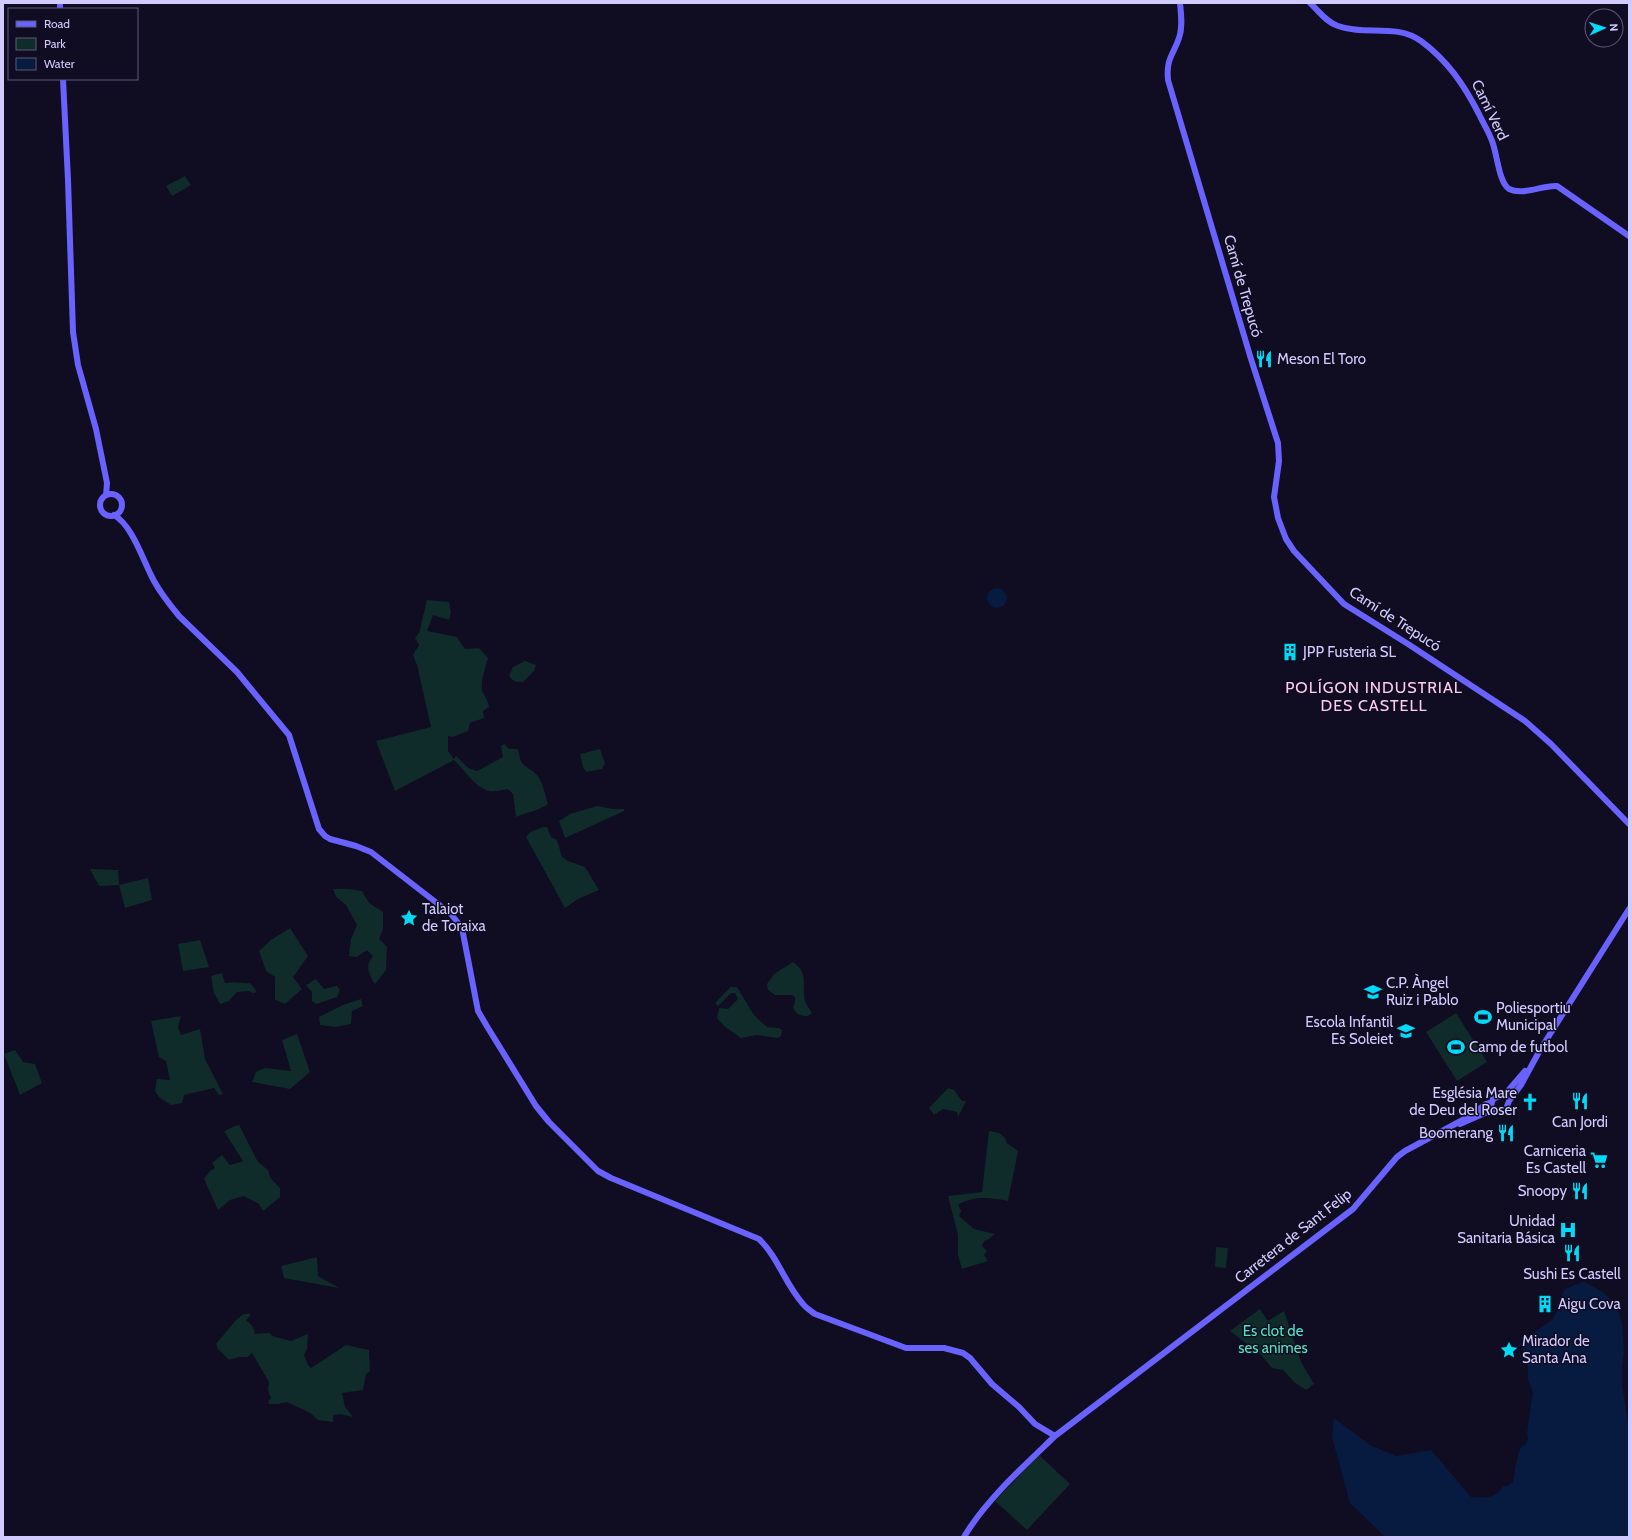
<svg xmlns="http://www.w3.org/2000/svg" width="1632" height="1540" font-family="Cabin,sans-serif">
<rect width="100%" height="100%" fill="#100c21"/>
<!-- green -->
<path fill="#0f2b2a" d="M185,176L191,185L172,196L166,186Z
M427,600L449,602L451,613L449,620L433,615L427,631L457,637L465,649L479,648L488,658C486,667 479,683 483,693C486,698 488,701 489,707L483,711L484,718L470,723L468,731L453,737L448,736V751L454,759L456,756L468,768L477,771L503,757L501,746L504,744L509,749H517C520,753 519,757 521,761C524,767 531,769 536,774C543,781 545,795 548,804C539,811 527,812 516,817L513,794L508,789C502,790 495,792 489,791C474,787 465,770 454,760L395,791L376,741L431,727L417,665L413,655L419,645L415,638L419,633Z
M525,661L536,665L534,671L523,682C517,682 513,682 509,676L513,667Z
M600,749L605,763L602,769L586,772L583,767L580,754Z
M597,806L613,809H624V811L565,838L559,821L570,814Z
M543,827H547L551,837L557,840L562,857L568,861L585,867L599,890L578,899L565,908L526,837L530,832Z
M90,869L118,870L119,885L148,878L152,900L125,908L119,885L99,886Z
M333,889H349L362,891L369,903L383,912V929L379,939L387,947L386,970L375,984C368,973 365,966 373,956L367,950L357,957L349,956L351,939L357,925L346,905L336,897Z
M290,928L308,956L293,977L302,989L285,1004L275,1000V977L266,971L259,951L271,940Z
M200,940L209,967L183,971L178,944Z
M793,962C810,974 801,984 805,1001C806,1005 810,1009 812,1013L808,1016C800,1016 797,1015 793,1008L795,1002V997L792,995H775L768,990L767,984L774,974Z
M222,973L225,983C235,981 241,984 250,983L257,992L253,993L249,991L237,992L229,1001L220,1004L214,993L211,976Z
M316,979L324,989L337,986L340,990L337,997L316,1004L312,1001V992L306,985Z
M731,987H737L754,1015L767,1027L779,1028L782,1030L781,1036L777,1038L757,1035L741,1038L724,1026L717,1018L719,1008L728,1009L738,999L735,993H731L718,1006L715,1003Z
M361,999L363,1006L352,1011L351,1024L335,1027L320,1025L319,1017L343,1005Z
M1456,1013L1487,1062L1457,1081L1426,1032Z
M181,1016L178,1027L181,1035L200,1029L205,1059L223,1094L219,1095L214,1088L184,1095L182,1103L171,1105L159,1097L155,1091L157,1079L170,1080L166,1061L159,1057L151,1021Z
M297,1034L310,1072L290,1089L252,1082L256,1072L265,1068L291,1071L282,1040Z
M15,1050L23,1062L35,1064L42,1083L20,1095L4,1054Z
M948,1088L954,1090L962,1101H966L958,1117L957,1112L943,1109L934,1115L929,1108Z
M239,1125L258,1162L268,1170L271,1179L280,1188V1197L263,1211L259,1204L244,1196L230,1200L218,1210L204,1179L210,1171L215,1168L212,1163L222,1155L230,1165L243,1161L224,1131L235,1126Z
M989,1131L999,1133L1005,1138L1007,1143L1018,1151L1008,1201C991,1198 974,1195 958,1205L961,1211L959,1216L974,1229L995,1234L989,1239L984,1241L982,1246L987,1251L984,1255L988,1261L962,1269L958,1255V1235L948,1196L982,1192Z
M1216,1247L1228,1248L1226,1268L1215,1267Z
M317,1257L318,1276L339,1288L284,1278L281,1266Z
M1260,1309L1268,1321L1284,1311L1301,1362L1314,1384L1306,1390L1294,1382L1283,1370L1272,1368L1262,1356L1230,1331Z
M244,1314H250V1316L246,1320C251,1324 254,1327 255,1334L270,1333L272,1336L291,1341L308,1334L307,1349L304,1355L308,1365L311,1368L346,1345L369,1350L370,1371L366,1374L363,1390L342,1393L345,1407L353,1417L340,1414L333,1415V1422L318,1420L310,1413L287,1402L278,1404H269L268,1402L271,1398L268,1390L269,1382L252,1353L248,1357H239L229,1360L218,1349L216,1344L237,1319Z
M1039,1455L1070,1484L1027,1530L995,1501Z"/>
<!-- water -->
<path fill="#071a3f" d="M987 598a10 10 0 1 1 20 0a10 10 0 1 1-20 0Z
M1582,1282H1585L1603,1292L1611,1300L1618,1310L1622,1324L1624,1352L1622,1368V1385L1629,1426V1537H1385L1350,1503L1332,1437L1334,1418L1370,1445L1396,1456L1431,1450L1471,1497C1484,1498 1496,1499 1503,1486H1507L1513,1482C1516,1468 1516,1451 1526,1440L1524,1433L1531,1392L1526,1381V1367L1520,1357L1518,1346L1532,1331L1550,1318L1565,1289Z"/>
<!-- pier -->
<path fill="#100c21" d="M1563,1295L1564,1298L1552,1320L1533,1333L1523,1343V1352L1521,1353L1528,1367V1380L1533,1392L1527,1433L1528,1440L1524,1446L1522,1445L1526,1440L1524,1433L1531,1392L1526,1381V1367L1518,1349L1532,1331L1550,1318Z"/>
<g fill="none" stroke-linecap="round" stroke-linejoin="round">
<!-- secondary -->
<path stroke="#6962ff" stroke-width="6" d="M60,3V9
M1180,3C1181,14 1183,27 1179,38C1173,56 1166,58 1168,80L1251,359L1278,443L1279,461L1274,497L1278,518L1286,539L1294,551L1344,604L1408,644L1525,721L1551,744L1629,824
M1310,3C1319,11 1326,22 1338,26C1365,36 1396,23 1421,41C1448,61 1464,85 1479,114C1483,123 1489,132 1492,141C1497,153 1499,183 1509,189C1523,196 1542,185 1557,186L1629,236
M63,79L68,180L73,332L78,365L96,429L107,483L106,495
M100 505a11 11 0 1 1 22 0a11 11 0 1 1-22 0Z
M114,515C133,526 143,561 154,581C161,594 170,605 179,616L237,672L289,735L319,829L325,836L330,839L356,846L371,852L451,914L462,928L478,1011L488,1028L536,1106L549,1122L598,1171L611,1178L759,1239C778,1257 785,1284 803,1304C806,1308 811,1311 815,1314L906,1348H944L963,1353L970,1358L992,1384L1019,1407L1035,1424L1055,1436
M1491,1106L1493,1099L1507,1092L1525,1071
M1460,1124L1485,1113L1494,1111L1502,1112L1506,1109L1509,1101L1521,1085L1540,1050L1629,909
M964,1537C985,1501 1025,1465 1055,1436L1353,1209L1397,1157L1405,1151L1470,1116L1486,1104L1492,1102"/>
</g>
<!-- icons -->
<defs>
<g id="restaurant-bare" transform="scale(1.38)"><path d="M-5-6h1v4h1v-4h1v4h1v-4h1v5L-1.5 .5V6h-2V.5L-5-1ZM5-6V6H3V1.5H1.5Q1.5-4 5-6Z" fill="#00daf6" stroke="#100c21" stroke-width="2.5" paint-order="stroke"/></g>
<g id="building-bare" transform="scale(1.38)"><path d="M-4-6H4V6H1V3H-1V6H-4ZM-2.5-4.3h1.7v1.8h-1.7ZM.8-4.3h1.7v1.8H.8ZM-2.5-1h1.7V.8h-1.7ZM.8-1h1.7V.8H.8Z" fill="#00daf6" stroke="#100c21" stroke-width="2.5" paint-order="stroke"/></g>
<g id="sight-bare" transform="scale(1.38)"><path d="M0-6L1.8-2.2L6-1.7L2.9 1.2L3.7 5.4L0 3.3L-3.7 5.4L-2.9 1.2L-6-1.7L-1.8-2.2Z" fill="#00daf6" stroke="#100c21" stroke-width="2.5" paint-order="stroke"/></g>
<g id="school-bare" transform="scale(1.38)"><path d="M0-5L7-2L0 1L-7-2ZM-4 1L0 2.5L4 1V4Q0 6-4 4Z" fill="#00daf6" stroke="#100c21" stroke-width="2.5" paint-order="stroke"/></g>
<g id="stadium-bare" transform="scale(1.38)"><path d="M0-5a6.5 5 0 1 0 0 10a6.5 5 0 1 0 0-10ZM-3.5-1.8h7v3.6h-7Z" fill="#00daf6" stroke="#100c21" stroke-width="2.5" paint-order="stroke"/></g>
<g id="church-bare" transform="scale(1.38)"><path d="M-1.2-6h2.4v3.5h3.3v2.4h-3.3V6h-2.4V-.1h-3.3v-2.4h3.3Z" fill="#00daf6" stroke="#100c21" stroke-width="2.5" paint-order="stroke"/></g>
<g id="supermarket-bare" transform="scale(1.38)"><path d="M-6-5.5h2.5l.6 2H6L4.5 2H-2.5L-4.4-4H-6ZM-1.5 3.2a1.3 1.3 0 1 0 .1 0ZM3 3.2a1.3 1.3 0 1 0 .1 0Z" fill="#00daf6" stroke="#100c21" stroke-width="2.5" paint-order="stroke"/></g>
<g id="hospital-bare" transform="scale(1.38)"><path d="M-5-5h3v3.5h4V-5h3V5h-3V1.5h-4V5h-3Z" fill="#00daf6" stroke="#100c21" stroke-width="2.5" paint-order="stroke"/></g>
</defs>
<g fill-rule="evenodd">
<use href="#restaurant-bare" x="1264" y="359"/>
<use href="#building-bare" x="1290" y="652"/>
<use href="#sight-bare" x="409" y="918"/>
<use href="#school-bare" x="1373" y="992"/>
<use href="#stadium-bare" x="1483" y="1017"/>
<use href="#school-bare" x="1406" y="1031"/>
<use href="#stadium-bare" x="1456" y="1047"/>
<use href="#restaurant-bare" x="1580" y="1101"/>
<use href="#church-bare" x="1530" y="1102"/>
<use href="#restaurant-bare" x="1506" y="1133"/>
<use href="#supermarket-bare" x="1599" y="1160"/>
<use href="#restaurant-bare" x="1580" y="1191"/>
<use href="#hospital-bare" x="1568" y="1230"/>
<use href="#restaurant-bare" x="1572" y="1253"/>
<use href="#building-bare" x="1545" y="1304"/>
<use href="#sight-bare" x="1509" y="1350"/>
</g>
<g text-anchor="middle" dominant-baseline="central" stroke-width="3" stroke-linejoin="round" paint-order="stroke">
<!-- street labels -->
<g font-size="15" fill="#d2cbff" stroke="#100c21">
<text transform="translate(1490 110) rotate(64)">Camí Verd</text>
<text transform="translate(1243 286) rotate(74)">Camí de Trepucó</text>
<text transform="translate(1395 619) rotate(33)">Camí de Trepucó</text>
<text transform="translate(1293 1236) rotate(-38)">Carretera de Sant Felip</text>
</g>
<!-- poi labels -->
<g font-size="15" fill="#d2cbff" stroke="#100c21" text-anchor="start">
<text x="1277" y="359">Meson El Toro</text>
<text x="1303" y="652">JPP Fusteria SL</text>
<text x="422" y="909">Talaiot<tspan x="422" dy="17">de Toraixa</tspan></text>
<text x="1386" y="983">C.P. Àngel<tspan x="1386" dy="17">Ruiz i Pablo</tspan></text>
<text x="1496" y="1008">Poliesportiu<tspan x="1496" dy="17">Municipal</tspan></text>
<text x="1393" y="1022" text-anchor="end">Escola Infantil<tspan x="1393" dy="17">Es Soleiet</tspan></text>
<text x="1469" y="1047">Camp de futbol</text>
<text x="1517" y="1093" text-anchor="end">Església Mare<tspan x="1517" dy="17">de Deu del Roser</tspan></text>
<text x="1580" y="1122" text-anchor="middle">Can Jordi</text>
<text x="1493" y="1133" text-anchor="end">Boomerang</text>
<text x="1586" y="1151" text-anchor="end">Carniceria<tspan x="1586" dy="17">Es Castell</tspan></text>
<text x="1567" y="1191" text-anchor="end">Snoopy</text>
<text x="1555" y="1221" text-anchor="end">Unidad<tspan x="1555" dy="17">Sanitaria Básica</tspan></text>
<text x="1572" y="1274" text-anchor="middle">Sushi Es Castell</text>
<text x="1558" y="1304">Aigu Cova</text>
<text x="1522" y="1341">Mirador de<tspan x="1522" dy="17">Santa Ana</tspan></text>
</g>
<!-- park labels -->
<g font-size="15" fill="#52e4c2" stroke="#100c21">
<text x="1273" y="1331">Es clot de<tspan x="1273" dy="17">ses animes</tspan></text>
</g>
<!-- neighbourhood labels -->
<g font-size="16" letter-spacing="1" fill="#ffcdec" stroke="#100c21">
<text x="1374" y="687">POLÍGON INDUSTRIAL<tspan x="1374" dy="18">DES CASTELL</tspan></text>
</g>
</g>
<!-- border -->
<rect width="1632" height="1540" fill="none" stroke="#d2cbff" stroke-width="8"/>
<!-- legend -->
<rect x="8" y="8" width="130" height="72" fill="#100c21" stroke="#5e587a"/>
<rect x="16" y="21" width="20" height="6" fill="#6962ff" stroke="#5e587a"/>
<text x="44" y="28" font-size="12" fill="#d2cbff">Road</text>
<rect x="16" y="38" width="20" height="12" fill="#0f2b2a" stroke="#5e587a"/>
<text x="44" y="48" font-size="12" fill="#d2cbff">Park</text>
<rect x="16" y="58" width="20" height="12" fill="#071a3f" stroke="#5e587a"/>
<text x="44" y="68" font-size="12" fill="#d2cbff">Water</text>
<!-- north arrow -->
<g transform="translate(1604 28) rotate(87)"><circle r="19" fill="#100c21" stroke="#5e587a"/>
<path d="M0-3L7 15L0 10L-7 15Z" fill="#00daf6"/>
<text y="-6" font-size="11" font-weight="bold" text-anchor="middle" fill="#d2cbff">N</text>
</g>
</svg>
